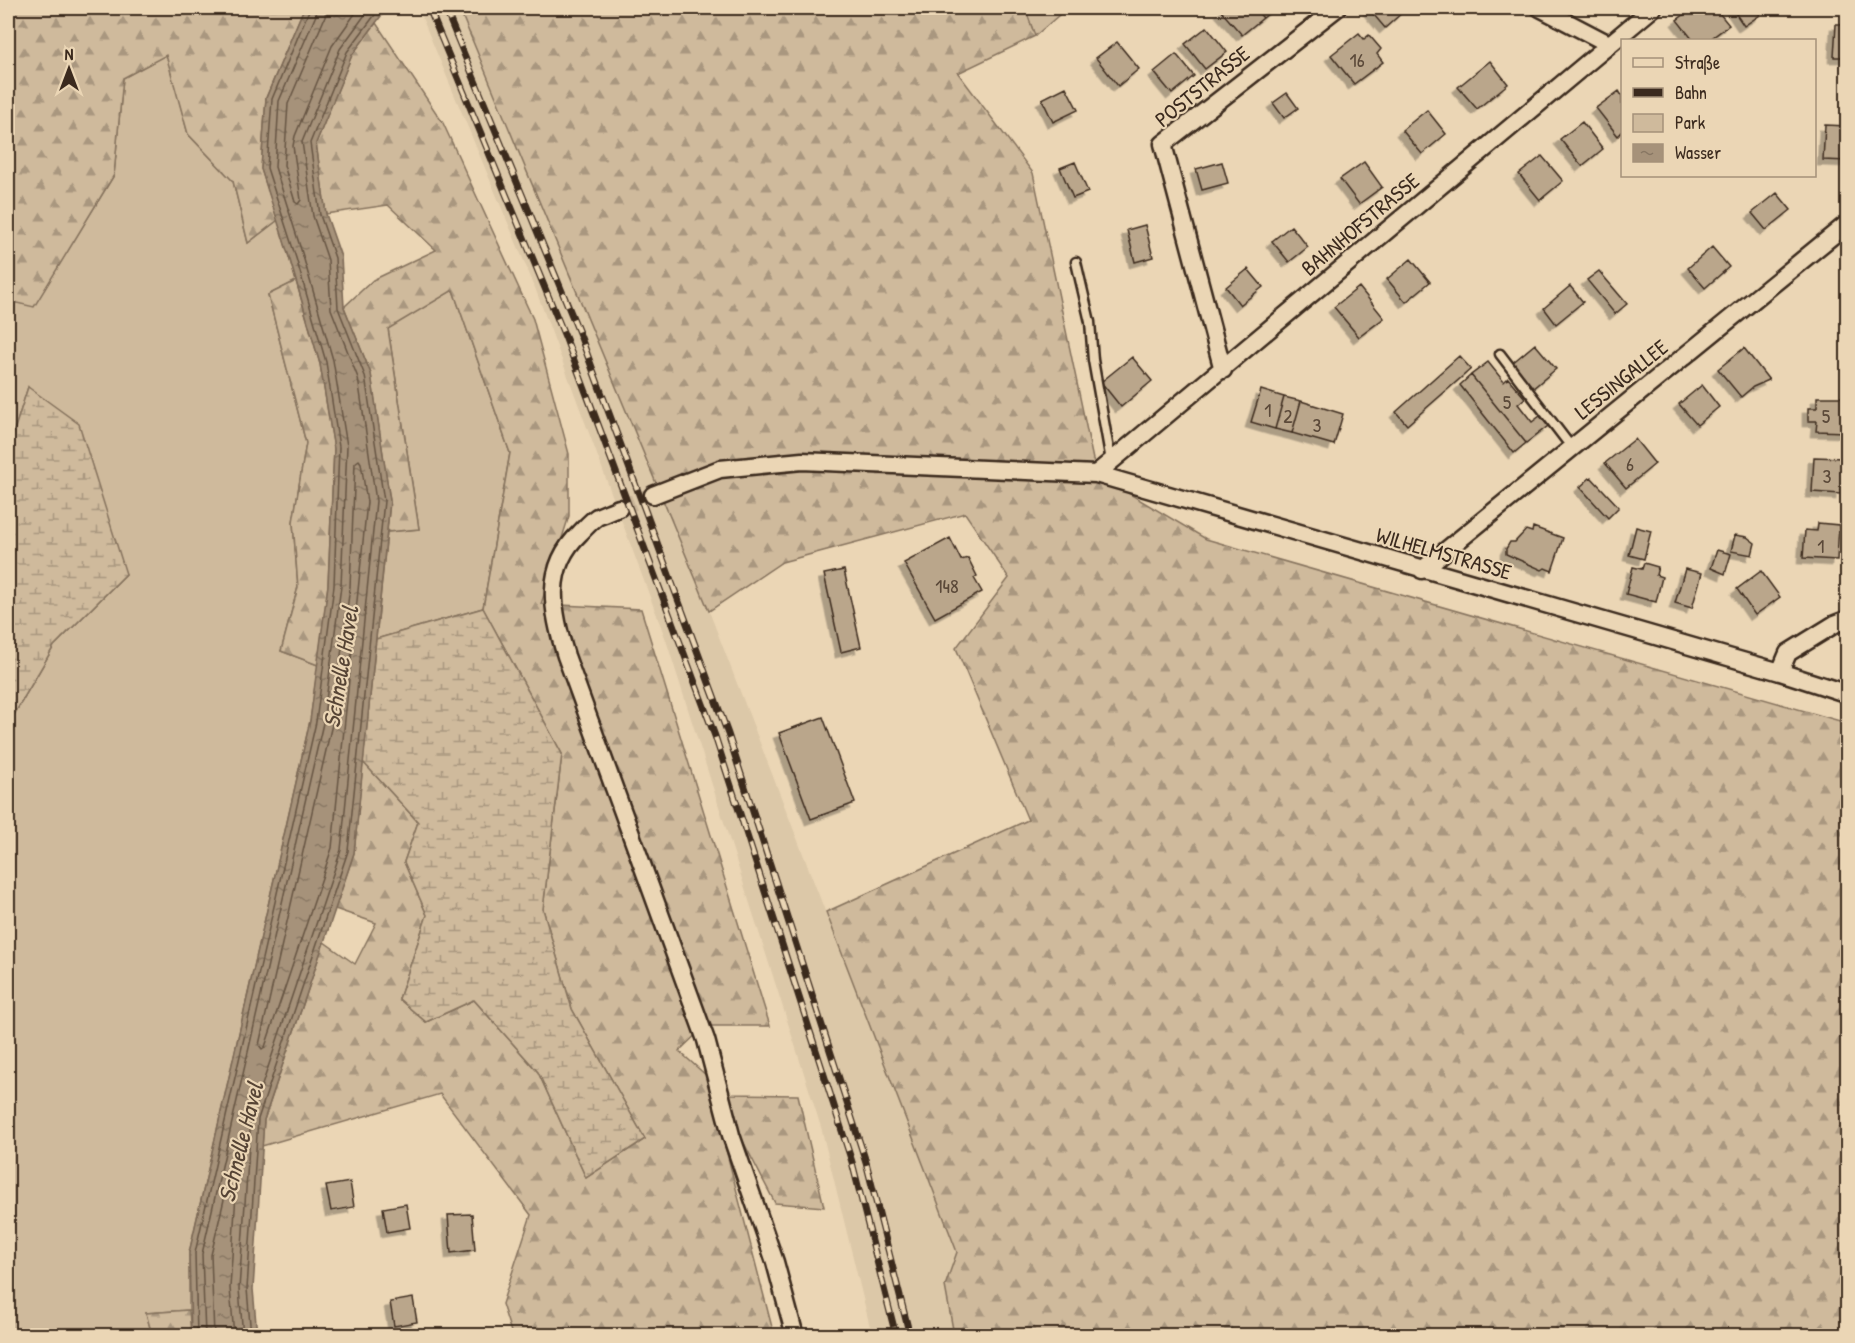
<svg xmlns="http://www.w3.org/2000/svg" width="1855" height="1343" font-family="'Patrick Hand',sans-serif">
<defs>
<pattern id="forest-firs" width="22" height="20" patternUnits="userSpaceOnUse" patternTransform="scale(1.5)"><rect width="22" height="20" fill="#cfba9c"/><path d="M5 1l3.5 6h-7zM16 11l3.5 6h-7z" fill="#a9977f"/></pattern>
<pattern id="wetland-marsh" width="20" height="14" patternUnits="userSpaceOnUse" patternTransform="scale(1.5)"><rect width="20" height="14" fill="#cfba9c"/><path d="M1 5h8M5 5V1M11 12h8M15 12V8" fill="none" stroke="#a9977f"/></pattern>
<pattern id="water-ripples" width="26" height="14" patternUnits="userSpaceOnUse" patternTransform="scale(1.5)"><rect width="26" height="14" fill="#a6927a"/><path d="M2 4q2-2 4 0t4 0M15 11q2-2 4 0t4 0" fill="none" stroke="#887763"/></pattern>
<filter id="shadow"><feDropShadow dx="-5.5" dy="5.5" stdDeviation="0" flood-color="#0004"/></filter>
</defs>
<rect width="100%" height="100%" fill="#ebd6b5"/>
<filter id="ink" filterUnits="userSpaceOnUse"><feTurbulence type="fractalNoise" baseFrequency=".0167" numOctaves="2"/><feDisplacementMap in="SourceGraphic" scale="12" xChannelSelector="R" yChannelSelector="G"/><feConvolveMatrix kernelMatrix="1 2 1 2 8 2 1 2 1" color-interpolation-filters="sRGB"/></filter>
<g filter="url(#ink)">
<!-- built -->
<path fill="#dcc8a8" d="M418,8H459L709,611L957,1252L945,1286L954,1335H872L821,1127L666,640L534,285Z"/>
<!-- green -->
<path fill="#cfba9c" stroke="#85725d" stroke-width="1.5" d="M1025,8H1067L1035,36Z
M167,54L188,134L233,181L248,243L278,220L296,281L268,295L306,443L293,522L298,587L281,651L318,665L310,721L189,1253V1310L146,1313L152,1335H8V725L54,646L126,574L28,387L8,450V301L34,306L114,175L123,78Z
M453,290L510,453L483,608L376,639L387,532L419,529L388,328Z"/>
<!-- forest -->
<path fill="url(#forest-firs)" stroke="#85725d" stroke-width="1.5" d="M8,8H304L266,98L261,169L278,220L248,243L233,181L188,134L166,55L123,78L114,175L34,307L8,301Z
M459,8H1025L1035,36L958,73L1033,173L1096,474L1206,539L1847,723V1335H954L945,1286L957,1252L826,912L1028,820L956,648L1009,578L965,513L782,562L709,611Z
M376,23L443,123L533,319L569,454V516L541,604L641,609L770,1026H705L679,1051L727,1094L798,1095L824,1207L775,1203L731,1118L718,1119L774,1335H512L502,1304L531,1215L440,1094L262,1146L264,1120L324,942L355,964L376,923L335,909L354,853L363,762L418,822L404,862L427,915L399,999L426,1022L474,1000L538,1072L586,1178L645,1139L572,1009L543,909L562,754L483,608L510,453L453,290L388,329L419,529L387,532L390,501L371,374L344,307L373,280L436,250L388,205L326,214L316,143L352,55Z
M296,281L320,364L334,449L328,585L318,665L281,651L298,587L293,522L306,443L268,295Z
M189,1310L191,1335H152L146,1313Z"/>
<!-- wetland -->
<path fill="url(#wetland-marsh)" stroke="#85725d" stroke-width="1.5" d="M28,387L79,424L126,574L54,646L8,725V450Z
M483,608L562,754L543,909L572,1009L645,1139L586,1178L538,1072L474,1000L426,1022L399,999L427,915L404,862L418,822L363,762L376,639Z"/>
<!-- water -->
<path fill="url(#water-ripples)" stroke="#7b6855" stroke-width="1.5" d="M304,8H387L352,55L316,143L326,214L341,257L344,307L371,374L390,501L354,853L264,1120L253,1289L257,1335H191L189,1253L310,721L328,585L334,449L320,364L290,260L261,169L266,98Z"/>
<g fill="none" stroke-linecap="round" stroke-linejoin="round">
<!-- shore -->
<path stroke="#665443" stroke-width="1.5" d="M326,8L325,17L288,104L284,165L295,202L298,204L301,200L293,146L295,136L332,46L359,8
M359,460L361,463L367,502L332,848L265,1047L262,1049L259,1045L332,724L350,587L355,463Z
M197,1336L195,1253L316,722L334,586L339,447L326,362L296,258L267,168L272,99L310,8
M205,1336L202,1254L323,723L341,586L347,446L333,360L303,256L275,167L279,101L316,15L317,8
M214,1336L211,1255L233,1161L236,1159L238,1162L230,1288L234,1336
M243,1336L239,1289L251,1118L341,850L376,501L358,378L331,309L328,260L313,216L302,142L340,49L370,8
M251,1336L247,1289L258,1119L348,851L384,501L365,376L338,308L335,258L320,215L310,143L347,52L380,8"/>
</g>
<!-- building -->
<path fill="#baa68b" stroke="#3b2a1e" stroke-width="1.5" filter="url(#shadow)" d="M1226,8H1254L1263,18L1242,35L1221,11Z
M1254,8H1275L1263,18Z
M1368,8H1400L1403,12L1385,28Z
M1693,8H1715L1729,25L1709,40H1693L1677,20Z
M1732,8H1755L1760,15L1744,26Z
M1836,24H1848V57H1834Z
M1207,27L1227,52L1205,69L1185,44Z
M1359,33L1364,39L1369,35L1381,49L1377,54L1383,62L1354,84L1331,55Z
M1117,42L1139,69L1118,86L1096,58Z
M1176,54L1194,76L1172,94L1154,72Z
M1490,61L1508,84L1477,109L1458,87Z
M1066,87L1078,110L1053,122L1042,99Z
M1619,91L1622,96V132L1618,136L1596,108Z
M1287,93L1298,108L1284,118L1273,103Z
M1427,110L1446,134L1422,154L1402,130Z
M1582,122L1603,149L1582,166L1560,139Z
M1825,125L1848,126V161L1823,160Z
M1542,156L1563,181L1540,200L1519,174Z
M1075,162L1088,192L1073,198L1060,168Z
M1222,162L1228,183L1202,190L1196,169Z
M1364,162L1382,187L1359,204L1340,179Z
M1777,193L1791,210L1766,230L1752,213Z
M1145,225L1153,257L1135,262L1127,230Z
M1291,226L1308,247L1289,262L1272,241Z
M1712,247L1729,267L1705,288L1688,268Z
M1411,259L1430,282L1406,302L1387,279Z
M1248,269L1263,287L1240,305L1226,287Z
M1599,271L1627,304L1615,314L1587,280Z
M1570,286L1583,302L1556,324L1544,308Z
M1359,287L1384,318L1359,337L1334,307Z
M1535,344L1556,369L1532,389L1511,364Z
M1744,348L1769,380L1753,387L1741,397L1718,369Z
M1459,356L1471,369L1407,425L1396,412Z
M1132,357L1152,381L1121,407L1101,382Z
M1488,362L1504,382L1508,378L1525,398L1518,404L1532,422L1540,416L1548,426L1526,443L1471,375Z
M1471,375L1526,443L1514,453L1460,385Z
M1702,385L1719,407L1697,425L1679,404Z
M1261,390L1284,397L1275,429L1251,422Z
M1284,397L1301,401L1292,433L1275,429Z
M1817,397H1845V432L1816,431L1817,421H1808V408H1817Z
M1301,401L1343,414L1334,445L1292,433Z
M1635,439L1655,464L1626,488L1605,463Z
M1814,457L1843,458L1841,494L1812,492Z
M1591,477L1619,507L1608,518L1580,487Z
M1818,523L1839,525L1837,560L1803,558L1805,530L1817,531Z
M1533,527L1563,538L1552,571L1545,568L1542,570L1506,554V549L1510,542H1515L1526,530L1532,532Z
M1636,527L1651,531L1644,559L1629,555Z
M1735,535L1747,537L1755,543L1752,555L1731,551Z
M950,538L961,560L968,558L977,576L974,578L982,592L935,618L904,563Z
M1717,550L1731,554L1725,574L1711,568Z
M1644,563L1658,567L1656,575L1662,577L1656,602L1626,594L1633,567L1642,569Z
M1685,569L1702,573L1692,608L1675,603Z
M844,570L861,647L841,652L824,574Z
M1761,571L1780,597L1755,615L1737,589Z
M823,717L855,803L811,819L779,733Z
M350,1182L354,1207L331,1211L326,1186Z
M406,1204L410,1228L387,1232L383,1208Z
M472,1214L475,1250L451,1253L448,1215Z
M413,1298L417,1322L394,1326L390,1302Z"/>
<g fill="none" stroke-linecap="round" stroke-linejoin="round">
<!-- minor-tunnel -->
<path stroke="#c8b497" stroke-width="16" stroke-dasharray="16 8" stroke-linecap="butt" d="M619,508L653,495"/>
<!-- service casing -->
<g stroke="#3b2a1e" stroke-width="13">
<path id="service" d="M1076,262L1090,322L1093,360L1111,461
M1500,354L1572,448"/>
</g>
<!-- minor casing -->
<g stroke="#3b2a1e" stroke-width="21">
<path id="minor" d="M1540,8L1609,44
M1223,370L1163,144L1337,8
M1096,474L1653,8
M653,495L720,469L802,461L1096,474L1780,672L1848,694
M619,508C612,511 604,514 597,517C591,521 585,528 580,533C543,568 552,612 566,656L706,1040L731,1135L775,1262L795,1336
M1422,570L1848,223
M1780,672L1788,653L1835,624L1848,619"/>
</g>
<!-- service -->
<use href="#service" stroke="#ebd6b5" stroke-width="8"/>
<!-- minor -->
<use href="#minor" stroke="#ebd6b5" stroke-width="16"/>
<!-- rail casing -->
<g stroke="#3b2a1e" stroke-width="7">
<path id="rail" d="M429,8L566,339L715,736L852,1162L896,1336
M445,8L580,335L728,734L866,1162L910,1336"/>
</g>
<!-- rail -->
<use href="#rail" stroke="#ebd6b5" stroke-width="4.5" stroke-dasharray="14" stroke-linecap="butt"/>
</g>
</g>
<g text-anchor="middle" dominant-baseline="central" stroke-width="4.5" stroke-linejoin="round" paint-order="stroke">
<!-- number labels -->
<g font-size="20" fill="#5b4939">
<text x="1357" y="59">16</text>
<text x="1507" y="401">5</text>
<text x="1268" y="409">1</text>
<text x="1288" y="415">2</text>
<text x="1826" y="415">5</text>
<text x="1317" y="424">3</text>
<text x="1630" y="463">6</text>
<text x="1827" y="475">3</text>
<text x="1821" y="545">1</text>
<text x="947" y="585">148</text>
</g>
<!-- street labels -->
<g font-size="22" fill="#3b2a1e" stroke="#ebd6b5">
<text transform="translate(1202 86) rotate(-39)">POSTSTRASSE</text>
<text transform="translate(1360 224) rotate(-40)">BAHNHOFSTRASSE</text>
<text transform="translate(1621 379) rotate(-39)">LESSINGALLEE</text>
<text transform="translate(1444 553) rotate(16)">WILHELMSTRASSE</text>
</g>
<!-- water labels -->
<g font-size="24" font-style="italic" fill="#564435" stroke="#ebd6b5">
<text transform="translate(340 667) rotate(-81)">Schnelle Havel</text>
<text transform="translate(240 1142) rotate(-76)">Schnelle Havel</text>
</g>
</g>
<!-- margin -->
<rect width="1855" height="1343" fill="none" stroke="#ebd6b5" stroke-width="30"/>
<rect x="15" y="15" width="1825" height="1313" fill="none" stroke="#3b2a1e" stroke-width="2" filter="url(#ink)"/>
<!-- legend -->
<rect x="1621" y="39" width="195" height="138" fill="#ebd6b5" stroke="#a59179" stroke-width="1.5"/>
<rect x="1633" y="58" width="30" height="9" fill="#ebd6b5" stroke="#a59179" stroke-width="1.5"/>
<text x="1675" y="69" font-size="18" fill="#3b2a1e">Straße</text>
<rect x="1633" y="88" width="30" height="9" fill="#3b2a1e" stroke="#a59179" stroke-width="1.5"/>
<text x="1675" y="99" font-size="18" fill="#3b2a1e">Bahn</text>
<rect x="1633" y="114" width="30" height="18" fill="#cfba9c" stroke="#a59179" stroke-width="1.5"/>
<text x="1675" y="129" font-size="18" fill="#3b2a1e">Park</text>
<rect x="1633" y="144" width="30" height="18" fill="url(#water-ripples)" stroke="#a59179" stroke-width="1.5"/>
<text x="1675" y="159" font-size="18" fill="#3b2a1e">Wasser</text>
<!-- north arrow -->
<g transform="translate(69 69)" stroke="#ebd6b5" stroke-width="4.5" paint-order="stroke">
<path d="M0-4.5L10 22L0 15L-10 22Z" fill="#3b2a1e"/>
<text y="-9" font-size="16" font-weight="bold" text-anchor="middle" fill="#3b2a1e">N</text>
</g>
</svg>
